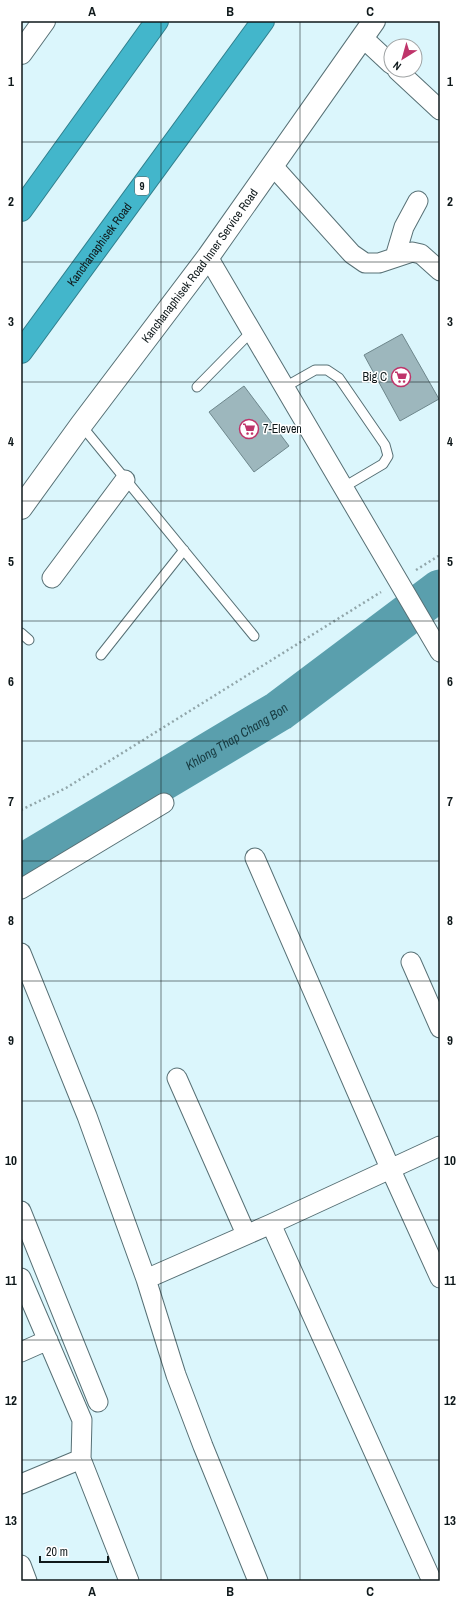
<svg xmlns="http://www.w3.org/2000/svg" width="461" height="1602" font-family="'Archivo Narrow',sans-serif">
<rect width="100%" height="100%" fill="#dbf6fc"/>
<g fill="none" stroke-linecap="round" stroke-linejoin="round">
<!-- river -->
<path stroke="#5a9fad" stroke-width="41" id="s1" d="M21,865L279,711L440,590"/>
</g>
<!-- building -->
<path fill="#9db7bd" stroke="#6e878c" d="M402,334L439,399L400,421L364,355Z
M244,386L289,446L254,472L209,412Z"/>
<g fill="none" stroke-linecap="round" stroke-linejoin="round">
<!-- service casing -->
<g stroke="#577075" stroke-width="11">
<path id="service" d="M197,387L252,331
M285,387L315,370H327L339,378L385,445L388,456L383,464L344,487
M81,425L254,636
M21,633L29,640
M101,655L184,550"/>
</g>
<!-- minor casing -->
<g stroke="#577075" stroke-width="21">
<path id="minor" d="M362,37L391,64
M397,70L440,110
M272,165L352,254L365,263H379L412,252L421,254L440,271
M208,257L440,652
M395,257L404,227L418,201
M52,578L125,480
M255,858L390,1168L440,1278
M21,889L164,803
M21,953L87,1116L146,1279L176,1375L203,1446L258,1581
M411,962L440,1028
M177,1078L246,1234
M21,1211L98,1402
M271,1224L432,1581
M21,1278L82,1420L81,1459L129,1581
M146,1279L271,1224L440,1146
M21,1352L48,1340
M21,1484L81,1459
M21,1565L27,1581"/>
</g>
<!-- secondary casing -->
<g stroke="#577075" stroke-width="24">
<g id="secondary">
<path d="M21,53L44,21"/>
<path id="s2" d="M21,508L81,425L208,257L374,21"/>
</g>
</g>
<!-- motorway casing -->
<g stroke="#317f8d" stroke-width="24">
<g id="motorway">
<path d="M21,210L157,21"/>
<path id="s3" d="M21,352L263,21"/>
</g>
</g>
<!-- path -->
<path stroke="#91a6aa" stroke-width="2.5" stroke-dasharray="2 3" stroke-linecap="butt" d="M416,570L440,555
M21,810L66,788L381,592"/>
<!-- service -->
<use href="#service" stroke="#fff" stroke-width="9"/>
<!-- minor -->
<use href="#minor" stroke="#fff" stroke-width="19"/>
<!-- secondary -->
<use href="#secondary" stroke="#fff" stroke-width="22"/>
<!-- motorway -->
<use href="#motorway" stroke="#43b6cb" stroke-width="22"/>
</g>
<!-- grid -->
<path fill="none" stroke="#0f191b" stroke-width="1" stroke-opacity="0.55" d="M161,21V1581M300,21V1581M21,142H440M21,262H440M21,382H440M21,501H440M21,621H440M21,741H440M21,861H440M21,981H440M21,1101H440M21,1220H440M21,1340H440M21,1460H440"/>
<!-- icons -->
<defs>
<g id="supermarket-ring" transform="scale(1)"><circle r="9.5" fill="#fff" stroke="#bf346a" stroke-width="1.5"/><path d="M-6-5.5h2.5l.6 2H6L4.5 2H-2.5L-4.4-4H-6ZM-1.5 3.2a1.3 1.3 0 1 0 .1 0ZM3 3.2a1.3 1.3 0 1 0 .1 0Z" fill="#bf346a"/></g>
</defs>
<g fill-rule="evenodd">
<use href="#supermarket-ring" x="401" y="377"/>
<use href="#supermarket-ring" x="249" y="429"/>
</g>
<g text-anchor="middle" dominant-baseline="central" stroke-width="3" stroke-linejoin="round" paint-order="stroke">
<!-- shield labels -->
<rect fill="#fff" stroke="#575e5f" stroke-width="1" x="135" y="177" width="14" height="18" rx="3"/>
<g font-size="11" font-weight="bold" fill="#0f191b">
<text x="142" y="186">9</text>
</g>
<!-- street labels -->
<g font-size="12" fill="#0f191b" stroke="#fff">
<text stroke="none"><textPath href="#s3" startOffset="133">Kanchanaphisek Road</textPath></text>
<text stroke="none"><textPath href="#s2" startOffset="301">Kanchanaphisek Road Inner Service Road</textPath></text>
</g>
<!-- poi labels -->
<g font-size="12" fill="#0f191b" stroke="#fff" text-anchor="end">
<text x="387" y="377">Big C</text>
<text x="263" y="429" text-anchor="start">7-Eleven</text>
</g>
<!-- water labels -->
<g font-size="13" font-style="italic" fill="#173a40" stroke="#fff">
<text stroke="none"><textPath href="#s1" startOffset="251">Khlong Thap Chang Bon</textPath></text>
</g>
</g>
<!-- border -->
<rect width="461" height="1602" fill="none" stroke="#ffffff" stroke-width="44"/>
<!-- north arrow -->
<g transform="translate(403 58) rotate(217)"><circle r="19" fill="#ffffff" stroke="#9fa3a4"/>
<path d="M0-3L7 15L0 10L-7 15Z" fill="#bf346a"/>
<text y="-6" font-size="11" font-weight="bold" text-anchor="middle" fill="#0f191b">N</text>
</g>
<!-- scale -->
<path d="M40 1556v6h68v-6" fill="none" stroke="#0f191b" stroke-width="2"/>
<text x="46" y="1556" font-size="12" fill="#0f191b" stroke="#ffffff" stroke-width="3" paint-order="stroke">20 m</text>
<rect x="22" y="22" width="417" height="1558" fill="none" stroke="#0f191b" stroke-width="1.5"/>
<g font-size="13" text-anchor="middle" font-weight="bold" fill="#0f191b">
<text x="92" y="16">A</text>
<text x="230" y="16">B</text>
<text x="370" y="16">C</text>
<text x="11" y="86">1</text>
<text x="450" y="86">1</text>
<text x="11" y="206">2</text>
<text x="450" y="206">2</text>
<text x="11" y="326">3</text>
<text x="450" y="326">3</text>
<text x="11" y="446">4</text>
<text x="450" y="446">4</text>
<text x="11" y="566">5</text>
<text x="450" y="566">5</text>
<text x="11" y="686">6</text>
<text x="450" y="686">6</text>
<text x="11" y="806">7</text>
<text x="450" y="806">7</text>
<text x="11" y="925">8</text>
<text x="450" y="925">8</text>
<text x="11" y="1045">9</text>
<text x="450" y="1045">9</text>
<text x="11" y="1165">10</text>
<text x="450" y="1165">10</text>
<text x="11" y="1285">11</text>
<text x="450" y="1285">11</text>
<text x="11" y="1405">12</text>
<text x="450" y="1405">12</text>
<text x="11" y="1525">13</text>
<text x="450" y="1525">13</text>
<text x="92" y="1596">A</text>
<text x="230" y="1596">B</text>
<text x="370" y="1596">C</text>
</g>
</svg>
